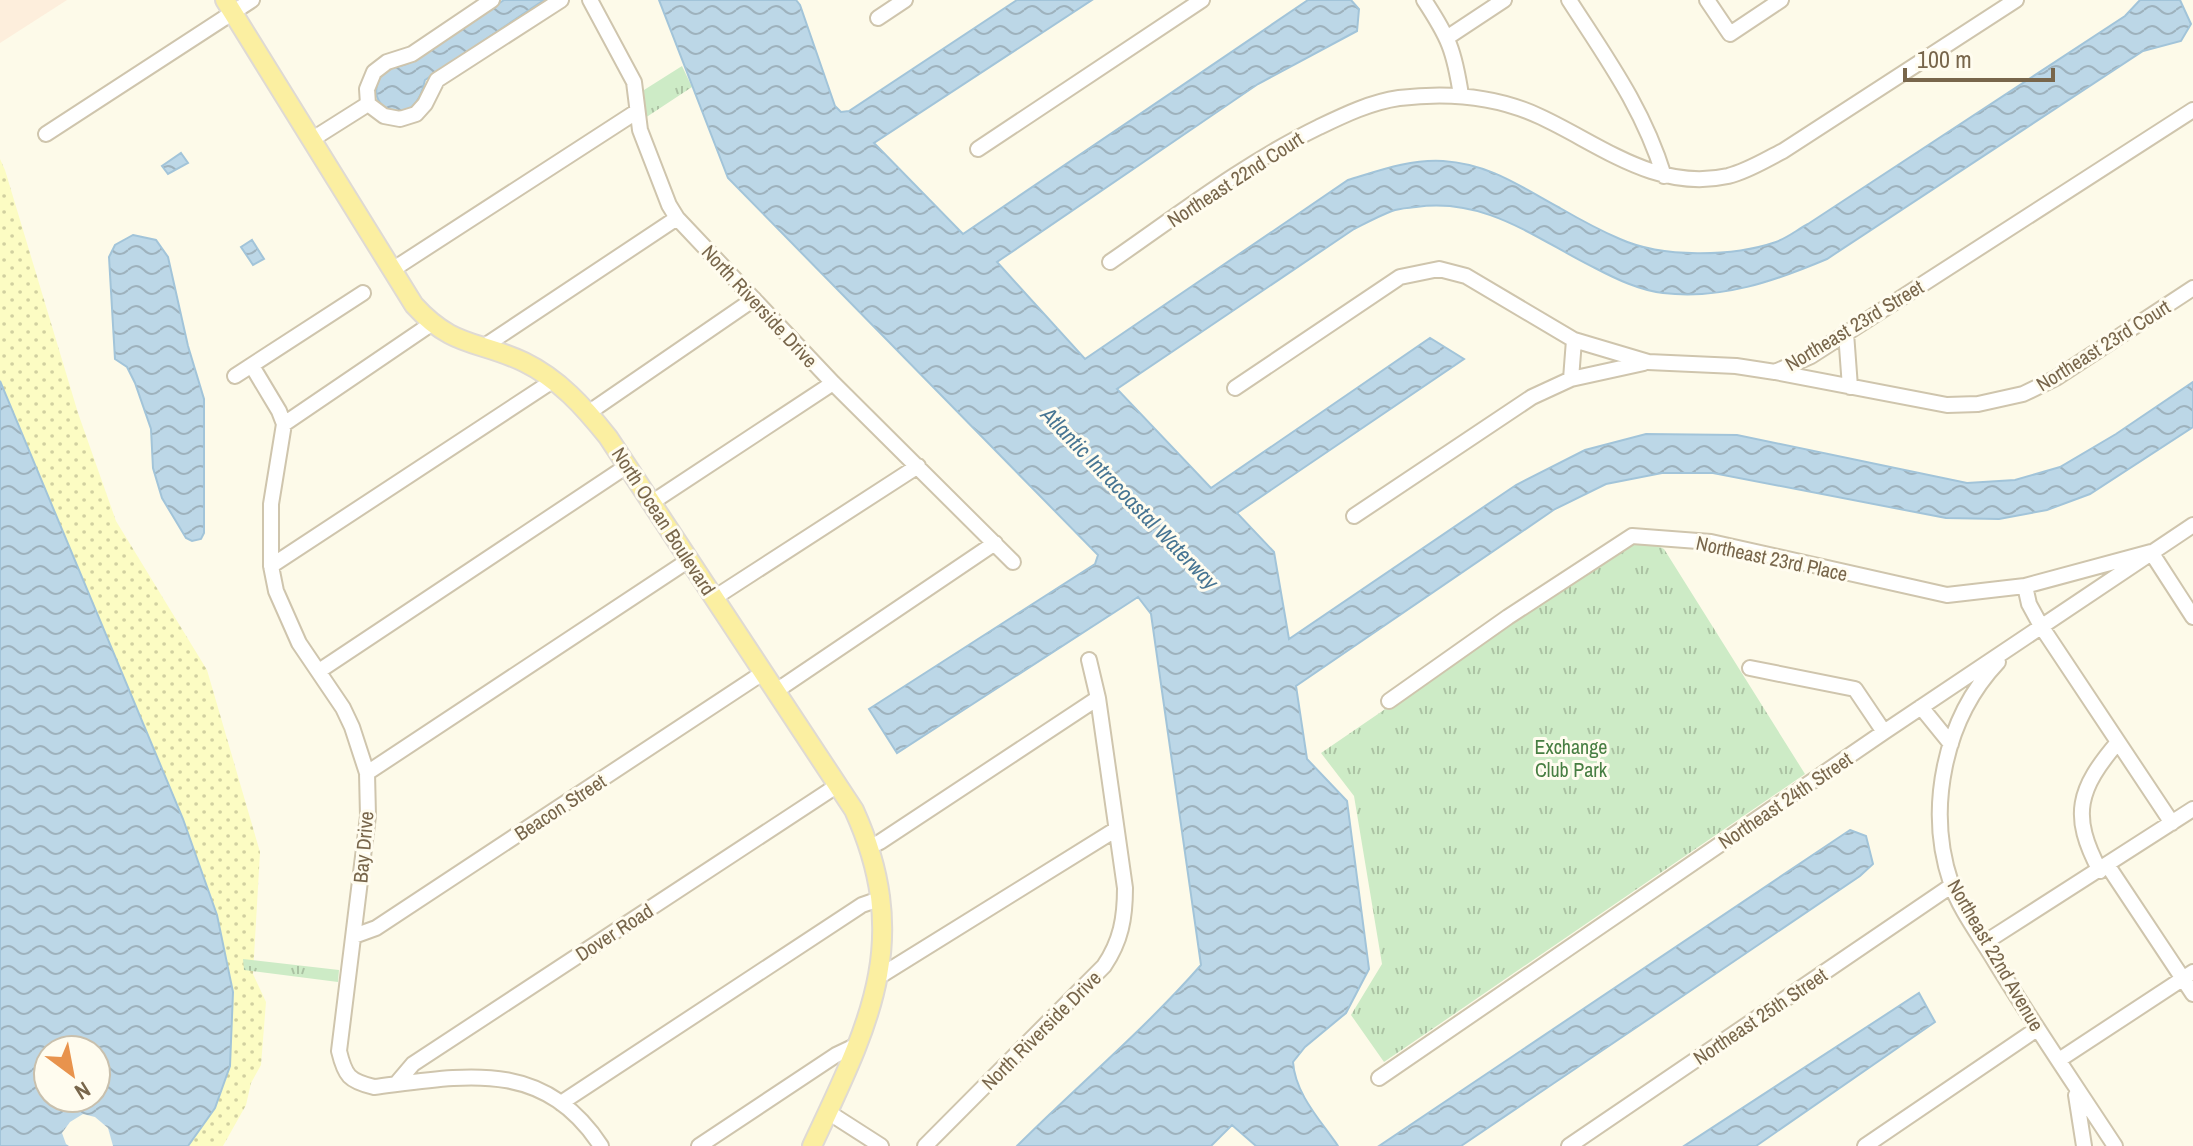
<svg xmlns="http://www.w3.org/2000/svg" width="2193" height="1146" font-family="'Archivo Narrow',sans-serif">
<defs>
<pattern id="sand-dots" width="8" height="8" patternUnits="userSpaceOnUse" patternTransform="scale(2)"><rect width="8" height="8" fill="#fcfcc3"/><path d="M2 2h.1M6 6h.1" fill="none" stroke="#d1d0a0" stroke-width="1.8" stroke-linecap="round"/></pattern>
<pattern id="park-tufts" width="24" height="20" patternUnits="userSpaceOnUse" patternTransform="scale(2)"><rect width="24" height="20" fill="#cdebc6"/><path d="M3 7l-1-3M5 7V3M7 7l1-3M15 17l-1-3M17 17v-4M19 17l1-3" fill="none" stroke="#abc2a3"/></pattern>
<pattern id="water-waves" width="16" height="10" patternUnits="userSpaceOnUse" patternTransform="scale(2)"><rect width="16" height="10" fill="#bcd7e7"/><path d="M0 5q4-4 8 0t8 0" fill="none" stroke="#9eb2bd"/></pattern>
</defs>
<rect width="100%" height="100%" fill="#fdfae9"/>
<!-- commercial -->
<path fill="#fdeedc" d="M0,0H67L0,43Z"/>
<!-- sand -->
<path fill="url(#sand-dots)" d="M0,159L5,170L78,413L116,521L207,670L260,852L253,974L266,1002L261,1065L251,1083L246,1105L223,1146H188L215,1108L233,992L217,914L183,819L0,385Z"/>
<!-- park -->
<path fill="url(#park-tufts)" d="M682,66L692,87L645,118L644,90Z
M1638,536L1664,549L1805,774L1384,1062L1351,1015L1382,964L1354,796L1321,753Z
M243,959L339,970L338,982L244,970Z"/>
<!-- water -->
<path fill="url(#water-waves)" stroke="#a2c4d9" stroke-width="2" fill-rule="evenodd" d="M504,0H544L425,80C415,132 370,112 377,85C381,66 397,69 411,62C421,57 432,48 442,41C463,28 483,14 504,0Z
M659,0H796L800,5L835,106L841,112L849,111L1017,0H1092L874,143L963,234L1308,0H1351L1359,9L1357,31L1258,84L997,262L1085,359L1348,180C1378,171 1410,159 1443,161C1490,164 1521,187 1560,208C1579,219 1599,230 1620,239C1662,258 1732,257 1776,242C1787,238 1797,230 1808,224L2125,16L2140,0H2180L2191,24L2181,41L2143,51L1827,259C1775,281 1721,300 1663,293C1639,290 1616,279 1595,268C1536,239 1486,197 1416,207C1408,208 1399,208 1392,211C1379,216 1366,223 1354,229L1117,389L1211,488L1430,338L1464,359L1237,513L1274,552L1289,639L1516,485L1585,450L1646,434L1737,435L1967,483L2015,480L2060,467L2116,434L2193,382V427L2090,494L2047,510L1999,519L1946,518L1713,473H1662L1606,484L1555,509L1296,686L1307,759L1347,801L1369,969L1346,1013L1305,1047L1293,1062C1295,1094 1321,1121 1338,1146H1256L1232,1125L1211,1146H1017C1078,1085 1144,1030 1201,965L1151,614L1138,597L897,753L869,709L1095,564L1098,555L728,178Z
M181,153L188,163L168,174L162,166Z
M133,235L156,240L168,257L188,346L204,399V533L201,539L192,541L186,538L162,498L153,468L151,429L135,383L127,367L115,359L109,257L115,245Z
M252,240L264,259L253,265L241,247Z
M0,381L183,819L217,915L233,992L230,1066L215,1108L188,1146H0ZM48,1050H96V1098H48Z
M1850,830L1866,836L1873,864L1860,876L1461,1146H1379Z
M1919,993L1935,1022L1756,1146H1684Z"/>
<!-- pier -->
<path fill="#fdfae9" d="M83,1114L95,1117L108,1128L113,1146H69L66,1144L62,1133L70,1122Z"/>
<g fill="none" stroke-linecap="round" stroke-linejoin="round">
<!-- minor casing -->
<g stroke="#cfc5ad" stroke-width="18">
<path id="minor" d="M492,0L412,54L387,62L374,72L367,89L368,104L384,116L400,119L416,114L425,104L437,80L561,0
M590,0L634,82L640,130L669,205L677,218L833,383L1013,562
M1424,0C1449,38 1454,50 1461,95
M1569,0C1607,59 1643,108 1664,176
M1707,0L1730,34L1781,0
M878,18L905,0
M1448,37L1504,0
M46,134L252,0
M311,140L368,104
M978,149L1202,0
M1110,262C1178,215 1245,163 1319,127C1344,115 1371,102 1399,98C1447,92 1497,96 1541,117C1601,145 1657,192 1728,176C1748,171 1765,160 1783,151L2016,0
M392,270L636,112
M1846,333L1850,387
M483,347L677,218
M252,366L279,411L284,424L271,504V566L276,591L299,643L343,708L352,727L367,773L368,816L339,1051C345,1076 349,1081 374,1087C462,1076 543,1057 601,1146
M1775,372L1947,405L1978,404L2023,394L2056,378L2193,288
M235,376L363,293
M1571,379L1574,340
M1235,388L1400,277L1439,269L1466,276L1574,340L1648,362L1736,366L1775,372L1811,356L2193,110
M588,413L754,299
M284,424L431,324
M651,503L833,383
M1354,516L1532,397L1571,379L1644,363
M271,566L554,380
M2025,586L2029,604L2041,626L2172,823
M714,598L918,466
M1998,662C1944,719 1926,809 1951,883C1959,909 1982,939 1996,963C2034,1025 2075,1085 2115,1146
M1750,668L1855,689L1884,732
M319,671L627,466
M776,691L995,543
M1389,701L1508,617L1632,536L1711,542L1947,595L2025,586L2151,552L2193,617
M1921,707L1951,744
M367,773L689,560
M869,847L880,842L1098,698
M2108,866L2193,994
M2100,871C2070,815 2078,789 2118,742
M354,936L376,928L764,672
M1984,943L2193,809
M880,976L1115,830
M2059,1060L2193,972
M1379,1078L1884,732L2193,525
M396,1084L413,1064L838,785
M2076,1095L2084,1146
M561,1103L862,905L882,898
M828,1112L881,1146
M699,1146L836,1055L857,1045
M925,1146L1104,966C1121,941 1125,918 1125,888L1098,698L1089,660
M1569,1146L1951,886
M1865,1146L2037,1029"/>
</g>
<!-- major casing -->
<g stroke="#dfdad4" stroke-width="22">
<path id="major" d="M225,0L414,305C453,348 477,340 524,362C559,379 584,407 608,437L854,810C914,942 868,1026 812,1146"/>
</g>
<!-- minor -->
<use href="#minor" stroke="#fff" stroke-width="14"/>
<!-- major -->
<use href="#major" stroke="#fbefa1" stroke-width="18"/>
</g>
<g text-anchor="middle" dominant-baseline="central" stroke-width="6" stroke-linejoin="round" paint-order="stroke">
<!-- street labels -->
<g font-size="20" fill="#78664b" stroke="#fffcef">
<text transform="translate(1235 179) rotate(-33)">Northeast 22nd Court</text>
<text transform="translate(760 306) rotate(47)">North Riverside Drive</text>
<text transform="translate(1854 325) rotate(-31)">Northeast 23rd Street</text>
<text transform="translate(2103 345) rotate(-32)">Northeast 23rd Court</text>
<text transform="translate(664 521) rotate(57)">North Ocean Boulevard</text>
<text transform="translate(1772 558) rotate(12)">Northeast 23rd Place</text>
<text transform="translate(1785 800) rotate(-34)">Northeast 24th Street</text>
<text transform="translate(560 807) rotate(-33)">Beacon Street</text>
<text transform="translate(363 847) rotate(-85)">Bay Drive</text>
<text transform="translate(614 932) rotate(-33)">Dover Road</text>
<text transform="translate(1996 955) rotate(60)">Northeast 22nd Avenue</text>
<text transform="translate(1760 1016) rotate(-34)">Northeast 25th Street</text>
<text transform="translate(1041 1030) rotate(-45)">North Riverside Drive</text>
</g>
<!-- park labels -->
<g font-size="20" fill="#477e42" stroke="#fffcef">
<text x="1571" y="746">Exchange<tspan x="1571" dy="23">Club Park</tspan></text>
</g>
<!-- water labels -->
<g font-size="22" font-style="italic" fill="#477593" stroke="#fffcef">
<text transform="translate(1130 498) rotate(46)">Atlantic Intracoastal Waterway</text>
</g>
</g>
<!-- north arrow -->
<g transform="translate(72 1074) rotate(148)"><circle r="38" fill="#fffcef" stroke="#c9c0ad" stroke-width="2"/>
<path d="M0-6L14 30L0 20L-14 30Z" fill="#e8934d"/>
<text y="-12" font-size="22" font-weight="bold" text-anchor="middle" fill="#78664b">N</text>
</g>
<!-- scale -->
<path d="M1905 68v12h148v-12" fill="none" stroke="#78664b" stroke-width="4"/>
<text x="1917" y="68" font-size="24" fill="#78664b" stroke="#fffcef" stroke-width="6" paint-order="stroke">100 m</text>
</svg>
